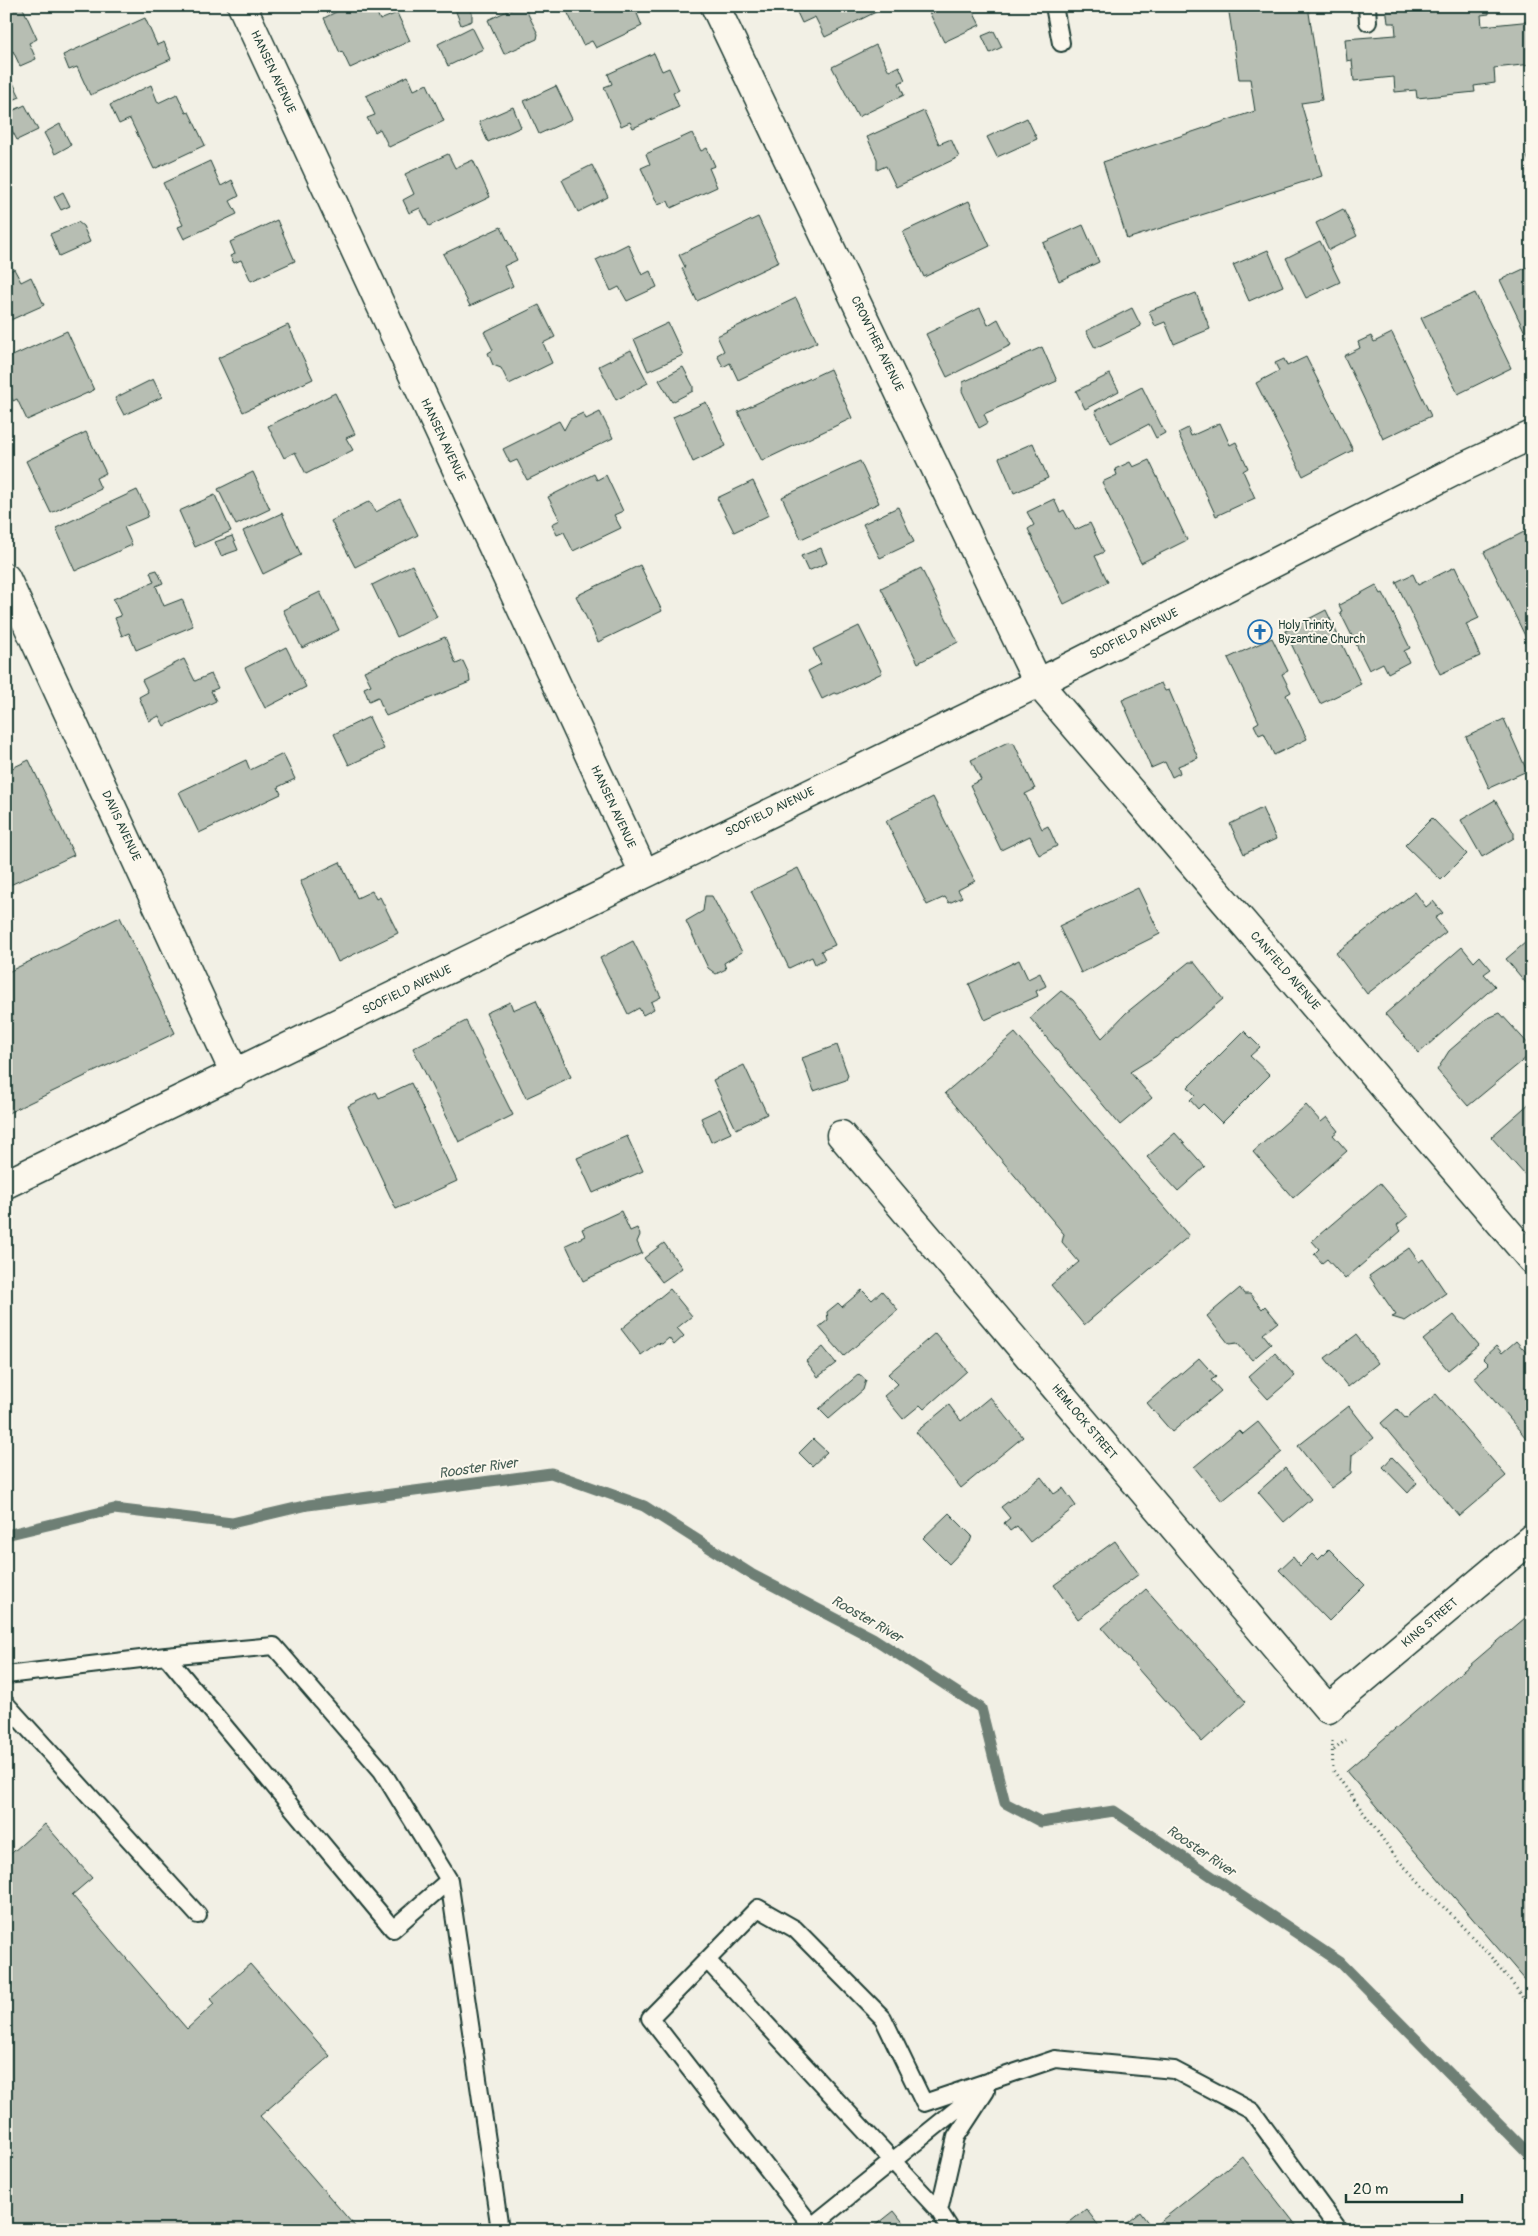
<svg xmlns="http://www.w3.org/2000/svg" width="1538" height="2236" font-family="Pangolin,sans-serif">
<rect width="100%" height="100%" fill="#f2f0e5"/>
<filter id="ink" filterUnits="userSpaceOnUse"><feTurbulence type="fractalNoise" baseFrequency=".02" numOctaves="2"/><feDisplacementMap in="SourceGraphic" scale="10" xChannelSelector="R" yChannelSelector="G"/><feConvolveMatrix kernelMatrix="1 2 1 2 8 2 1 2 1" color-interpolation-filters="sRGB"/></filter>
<g filter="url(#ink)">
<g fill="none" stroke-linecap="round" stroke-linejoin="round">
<!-- stream -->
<path stroke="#6e7f75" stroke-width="11" d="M6,1535L114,1509L232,1523L308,1505L551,1473L644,1506L751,1574L873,1638L981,1708L1005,1803L1041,1822L1114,1811L1340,1962L1532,2157"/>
</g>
<!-- building -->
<path fill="#b7beb3" stroke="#1f3d34" d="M6,6H22L37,39L29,43L36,59L20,66L13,51L6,55Z
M348,6H374L380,20L397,13L410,41L350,68L342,51L340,53L324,18Z
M462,6H468L472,13V21L461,25L455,9Z
M518,6H524L538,34L537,39L504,54L488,20Z
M634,6L642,26L596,48L592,41L583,45L565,7Z
M794,6H888L825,37L815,17L802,23Z
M926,6H970L980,25L944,42Z
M1228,6H1308L1322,100L1301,103L1322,176L1127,239L1103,162L1255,111L1250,79H1239Z
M1386,6H1489V14L1481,15L1482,26L1532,21V64L1494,68L1495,83L1474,86L1475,92L1417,98L1416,90L1395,92L1394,77L1354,81L1352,60L1347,61L1345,39L1396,35L1395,23H1388Z
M145,18L157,45L164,42L171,59L90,95L77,67L69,70L63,55Z
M472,27L483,49L448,66L438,44Z
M994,31L1002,47L990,53L982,36Z
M876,45L889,71L899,66L905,80L899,83L904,95L858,117L832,67Z
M654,53L662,71L669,68L679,90L673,93L679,107L633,128L630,122L621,126L604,87L612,84L608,74Z
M6,68L20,97L6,103Z
M408,76L414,90L427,84L444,121L389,147L380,129L375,132L367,118L375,115L366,96Z
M151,85L158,103L177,94L186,113L189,112L205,145L154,169L130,119L119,124L110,105Z
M556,86L572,119L539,134L524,101Z
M25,105L38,130L17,140L6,119V114Z
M513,107L521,127L488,142L479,122Z
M924,111L939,144L951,139L959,157L896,187L886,166L877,170V159L867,137Z
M1027,118L1037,139L997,157L987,137Z
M60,124L71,145L55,154L44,133Z
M692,133L701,151L707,148L715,166L709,168L717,187L671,208L668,201L658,205L641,168L650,164L646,154Z
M448,154L455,168L473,160L490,197L429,226L420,208L409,213L403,200L414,194L405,174Z
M1532,155V168L1527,157Z
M210,161L221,186L232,180L239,196L230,201L237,214L184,239L178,227L183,225L163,183Z
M592,165L608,197L578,212L562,180Z
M63,192L70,206L61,210L54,197Z
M969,201L990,246L924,277L903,232Z
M1343,209L1357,236L1329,250L1316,223Z
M758,217L779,262L697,301L682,268L685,267L679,255Z
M277,220L295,261L251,281L241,260L234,263L230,256L235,254L230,242Z
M78,222L83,226L90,242L59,256L50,234Z
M1083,225L1099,262L1059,281L1043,243Z
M501,227L517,260L504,266L513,286L470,306L443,254Z
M1320,241L1340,282L1306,298L1286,258Z
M628,244L642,275L650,271L657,287L627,301L619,287L611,291L596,260Z
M1268,250L1283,286L1249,301L1233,265Z
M1532,265V344L1531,345L1500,280Z
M14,269L21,282L31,277L44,305L6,322V273Z
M1196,293L1210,329L1174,344L1165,322L1155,326L1149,311Z
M1475,293L1511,368L1458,394L1421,318Z
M796,298L817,342L738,380L730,363L723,367L717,355L724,351L717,336Z
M539,305L555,337L543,343L552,363L509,384L501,368L493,365L488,353L493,350L484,332Z
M980,308L988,325L998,319L1011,345L947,377L926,334Z
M1132,308L1141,326L1095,348L1086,331Z
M668,323L683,355L648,371L634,339Z
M288,325L313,379L243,412L218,358Z
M67,331L94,390L27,420L17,399L13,401L6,385V359Z
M1392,333L1431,416L1383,439L1344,356L1360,348L1358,342L1371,336L1374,342Z
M1042,347L1057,381L984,414L988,423L979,428L962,391L963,382Z
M631,350L648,383L616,400L599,366Z
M1306,357L1353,450L1303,476L1256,383L1279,371L1275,363L1284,359L1287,366Z
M683,367L693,386V391L672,402L659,380Z
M830,369L852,418L762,461L738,412Z
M1110,374L1119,391L1085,409L1076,391Z
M153,379L162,397L124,415L115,398Z
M1142,387L1165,433L1156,438L1149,424L1111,444L1095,411Z
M335,393L355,434L346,438L353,450L306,474L295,452L284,458L268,426Z
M706,402L726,446L693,462L673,417Z
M600,412L613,438L527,480L517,460L510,463L503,449L559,421L564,430L570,419L583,413L586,419Z
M1220,423L1230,445L1236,442L1248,468L1243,471L1255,498L1216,516L1178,433L1188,428L1191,436Z
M86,432L106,473L96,478L101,489L51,513L26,461Z
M1033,443L1048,478L1014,493L999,458Z
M1149,460L1187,540L1141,563L1102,482L1117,475L1115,469L1130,462L1133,467Z
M860,461L879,503L801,539L782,497Z
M253,472L270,509L236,525L218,489Z
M594,474L597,480L606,475L623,511L614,515L621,528L573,551L564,532L557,535L552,524L560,520L548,497Z
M753,481L769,515L734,532L717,498Z
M137,490L148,512L147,517L124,527L132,545L75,571L56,528Z
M215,495L231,531L195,547L179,511Z
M400,499L418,535L355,567L331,521L370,501L376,512Z
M1054,499L1060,512L1064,510L1075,530L1090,523L1104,552L1095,556L1108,582L1064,604L1028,529L1034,525L1027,512Z
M898,507L914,542L880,558L863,524Z
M282,513L301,555L263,574L243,531Z
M1532,528V650L1484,552Z
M232,536L238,550L221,556L215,542Z
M821,548L827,563L808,571L801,556Z
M412,565L437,617L397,637L372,585Z
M640,565L662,611L598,642L576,596Z
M1455,567L1479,618L1466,624L1480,656L1440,674L1396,582L1413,574L1418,585Z
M921,568L958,642L918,663L881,588Z
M157,570L163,583L156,586L164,606L182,599L193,626L136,650L129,633L122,636L115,618L121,616L113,599L154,582L150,572Z
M1376,585L1381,594L1383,593L1410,648L1404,651L1409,662L1388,673L1383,663L1369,670L1340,612L1342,611L1339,605Z
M320,592L339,630L302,648L283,610Z
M1326,610L1361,684L1320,704L1285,631Z
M859,626L882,673L838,694L834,693L822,699L808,671L821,664L813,649Z
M445,637L456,664L463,661L469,674L470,682L386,716L378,697L369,701L364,688L371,685L364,671Z
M1272,638L1288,671L1282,674L1291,692L1286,695L1307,739L1274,755L1264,733L1259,735L1254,725L1259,722L1228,658Z
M286,647L306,687L265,708L245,668Z
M184,659L195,681L211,674L218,688L211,691L216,701L164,726L159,716L149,721L139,697L148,692L142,680Z
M1161,683L1165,691L1169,690L1198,758L1178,766L1180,773L1172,777L1165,762L1151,768L1122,700Z
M369,717L384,749L349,765L334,734Z
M1504,719L1527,771L1489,788L1466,737Z
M1008,742L1014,743L1035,789L1025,794L1042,829L1048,826L1057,846L1039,855L1030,836L1001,850L970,785L981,780L971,760Z
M283,754L295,779L278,787L281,794L199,833L179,792L246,760L250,770Z
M29,760L74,855L6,887V771Z
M933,797L975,881L958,890L962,897L949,903L945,897L927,905L886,821Z
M1495,800L1514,833V838L1482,857L1461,820Z
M1262,808L1276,839L1244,854L1230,824Z
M1432,818L1467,854L1441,880L1405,845Z
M340,862L357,898L372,891L376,899L380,897L398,933L338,962L300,881Z
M798,868L835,945L821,951L825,959L815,964L812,957L789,968L751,891Z
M1138,888L1160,934L1081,973L1059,926Z
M1415,892L1426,907L1433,901L1443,913L1435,918L1446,932L1367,994L1336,953Z
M705,896H712L742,952L724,963L726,969L716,974L708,968L686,921L703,911Z
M120,917L175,1033L6,1114V973Z
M1532,937V988L1531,989L1506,959Z
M633,941L661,997L651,1002L654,1009L643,1015L639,1008L628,1014L600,958Z
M1462,947L1474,962L1480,956L1491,969L1484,974L1495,986L1419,1053L1385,1014Z
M1019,960L1028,979L1040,973L1046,986L1036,991L1038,996L985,1020L969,984Z
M1189,962H1194L1223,999L1156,1056L1130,1072L1152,1098L1120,1125L1030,1018L1061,991L1073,1000L1102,1038L1126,1013Z
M536,1000L571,1077L526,1098L486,1013L510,1002L513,1010Z
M1500,1013L1532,1048V1053L1468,1106L1437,1070L1449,1051L1486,1019Z
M466,1021L513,1115L459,1142L413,1048Z
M1244,1031L1260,1047L1250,1056L1270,1075L1222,1123L1203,1104L1198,1109L1190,1100L1195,1095L1188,1087Z
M1015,1033L1189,1236L1084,1325L1051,1285L1079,1262L1062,1242L1064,1234L945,1093Z
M837,1045L848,1075L846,1080L814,1091L802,1058Z
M744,1065L767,1114L736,1129L713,1080Z
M411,1083L457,1181L396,1209L348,1106L376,1092L379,1098Z
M1532,1101V1170L1525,1175L1491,1137Z
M1306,1105L1321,1122L1327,1117L1338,1131L1333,1135L1347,1151L1293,1198L1253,1152Z
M720,1109L731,1133L711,1142L701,1118Z
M1175,1133L1205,1167L1178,1191L1147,1157Z
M627,1136L643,1171L593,1193L577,1158Z
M1380,1183L1408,1216L1397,1225L1401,1231L1345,1279L1327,1259L1322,1263L1314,1254L1319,1249L1312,1241Z
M621,1211L630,1231L637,1228L640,1235L637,1242L642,1253L583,1281L566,1245L585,1236L582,1229Z
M664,1243L682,1268L662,1282L644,1258Z
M1409,1248L1419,1262L1423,1259L1446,1293L1405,1321L1392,1317L1396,1315L1369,1276Z
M1240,1288L1244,1294H1250L1262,1309L1265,1306L1278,1322L1263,1334L1271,1344L1252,1360L1237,1343L1229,1344L1207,1316Z
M670,1289L692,1316L677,1328L684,1336L674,1345L669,1338L662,1344L657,1343L641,1355L621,1329Z
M862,1290L872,1300L882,1291L898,1310L844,1356L819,1327L828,1320L827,1312L838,1303L842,1307Z
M1454,1315L1479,1345L1448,1370L1423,1340Z
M935,1333L967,1371L924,1409L920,1405L903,1419L884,1396L898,1384L888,1374Z
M1356,1335L1378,1363L1348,1387L1325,1358Z
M1516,1341L1532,1359V1445L1474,1377L1489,1364L1483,1358L1496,1346L1502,1353Z
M823,1347L836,1363L818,1377L806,1361Z
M1275,1353L1295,1376L1268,1399L1248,1377Z
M1199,1358L1216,1377L1211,1380L1221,1391L1172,1432L1147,1403Z
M859,1374L866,1380L863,1390L829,1419L819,1409Z
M1436,1394L1506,1476L1459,1516L1381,1423L1397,1409L1406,1419Z
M990,1397L1023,1437L961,1488L916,1432L949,1405L961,1421Z
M1349,1406L1374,1438L1352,1455L1351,1473L1331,1488L1298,1446Z
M1258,1422L1282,1452L1222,1501L1194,1467L1239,1430L1243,1434Z
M813,1439L827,1452L812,1466L799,1453Z
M1392,1457L1417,1483L1408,1493L1383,1467Z
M1285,1468L1311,1499L1284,1522L1258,1492Z
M1041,1477L1054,1494L1063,1488L1076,1506L1030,1542L1017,1526L1010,1531L1004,1523L1010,1518L1001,1507Z
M949,1513L972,1536L970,1542L949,1564L923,1538Z
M1115,1541L1139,1574L1078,1619L1054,1585Z
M1329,1549L1365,1585L1329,1621L1279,1570L1293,1557L1300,1566L1312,1554L1318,1560Z
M1146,1589L1246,1702L1202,1742L1102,1628Z
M1532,1612V1988L1346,1771Z
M45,1824L92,1878L72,1895L187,2029L214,2004L210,1999L250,1964L330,2056L260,2116L358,2230H6V1858Z
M1242,2156L1300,2230H1118L1140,2212L1152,2228Z
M1086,2209L1102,2230H1060Z
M894,2211L909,2230H870Z"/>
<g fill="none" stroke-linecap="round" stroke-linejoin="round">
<!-- lane casing -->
<g stroke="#1f3d34" stroke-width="20">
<path id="lane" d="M1054,6L1061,43
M1367,6L1368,22
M166,1656L393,1929L449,1880
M6,1675L166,1656L274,1646L382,1771L449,1880L500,2230
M6,1704L198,1915
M707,1960L650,2018L815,2230
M939,2211L956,2137L986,2091
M807,2230L983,2088
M951,2230L939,2211L707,1960L758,1908L795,1929L883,2018L924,2103L1055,2059L1174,2070L1252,2111L1339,2230"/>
</g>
<!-- street casing -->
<g stroke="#1f3d34" stroke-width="31">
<path id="street" d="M242,6L644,873
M715,6L1038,683L1532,1260
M6,578L235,1074
M841,1135L1328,1709L1532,1538
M6,1184L1038,683L1457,470L1532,435"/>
</g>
<!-- path -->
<path stroke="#1f3d34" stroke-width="3" stroke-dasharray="1 4" stroke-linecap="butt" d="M1332,1741L1333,1770L1397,1859L1487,1952L1532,2008
M1334,1750L1346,1740"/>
<!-- lane -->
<use href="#lane" stroke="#fbf7ec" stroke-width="16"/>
<!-- street -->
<use href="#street" stroke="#fbf7ec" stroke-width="28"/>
</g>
</g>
<!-- icons -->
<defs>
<g id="church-ring" transform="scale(1.25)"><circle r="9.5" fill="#fbf7ec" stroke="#1f6fb2" stroke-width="1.5"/><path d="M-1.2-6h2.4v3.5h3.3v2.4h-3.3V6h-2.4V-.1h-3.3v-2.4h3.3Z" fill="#1f6fb2"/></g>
</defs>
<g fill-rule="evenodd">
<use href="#church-ring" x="1260" y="632"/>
</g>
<g text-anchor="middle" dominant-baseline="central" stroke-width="4" stroke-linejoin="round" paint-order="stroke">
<!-- street labels -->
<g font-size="12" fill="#1f3d34" stroke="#fbf7ec">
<text transform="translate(273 72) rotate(65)">HANSEN AVENUE</text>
<text transform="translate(877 344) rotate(64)">CROWTHER AVENUE</text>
<text transform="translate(443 440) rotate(65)">HANSEN AVENUE</text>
<text transform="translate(1134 634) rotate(-27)">SCOFIELD AVENUE</text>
<text transform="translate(613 807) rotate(65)">HANSEN AVENUE</text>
<text transform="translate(770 812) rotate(-26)">SCOFIELD AVENUE</text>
<text transform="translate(121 826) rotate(65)">DAVIS AVENUE</text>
<text transform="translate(1285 971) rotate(49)">CANFIELD AVENUE</text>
<text transform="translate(407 990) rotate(-26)">SCOFIELD AVENUE</text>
<text transform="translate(1084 1422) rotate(50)">HEMLOCK STREET</text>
<text transform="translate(1430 1623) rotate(-40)">KING STREET</text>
</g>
<!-- poi labels -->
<g font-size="12" fill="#1f3d34" stroke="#fbf7ec" text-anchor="start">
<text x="1278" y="625">Holy Trinity<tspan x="1278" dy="14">Byzantine Church</tspan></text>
</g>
<!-- water labels -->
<g font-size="14" font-style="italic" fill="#465e55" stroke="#fbf7ec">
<text transform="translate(478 1468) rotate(-8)">Rooster River</text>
<text transform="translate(867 1619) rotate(30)">Rooster River</text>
<text transform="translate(1201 1851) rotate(34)">Rooster River</text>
</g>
</g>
<!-- margin -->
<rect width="1538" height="2236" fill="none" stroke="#fbf7ec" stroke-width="25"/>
<rect x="12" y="12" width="1513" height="2211" fill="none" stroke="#1f3d34" stroke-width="2" filter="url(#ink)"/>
<!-- scale -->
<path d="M1346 2194v8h116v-8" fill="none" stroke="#1f3d34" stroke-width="2.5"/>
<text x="1353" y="2194" font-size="15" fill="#1f3d34" stroke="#fbf7ec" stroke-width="4" paint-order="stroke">20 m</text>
</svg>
